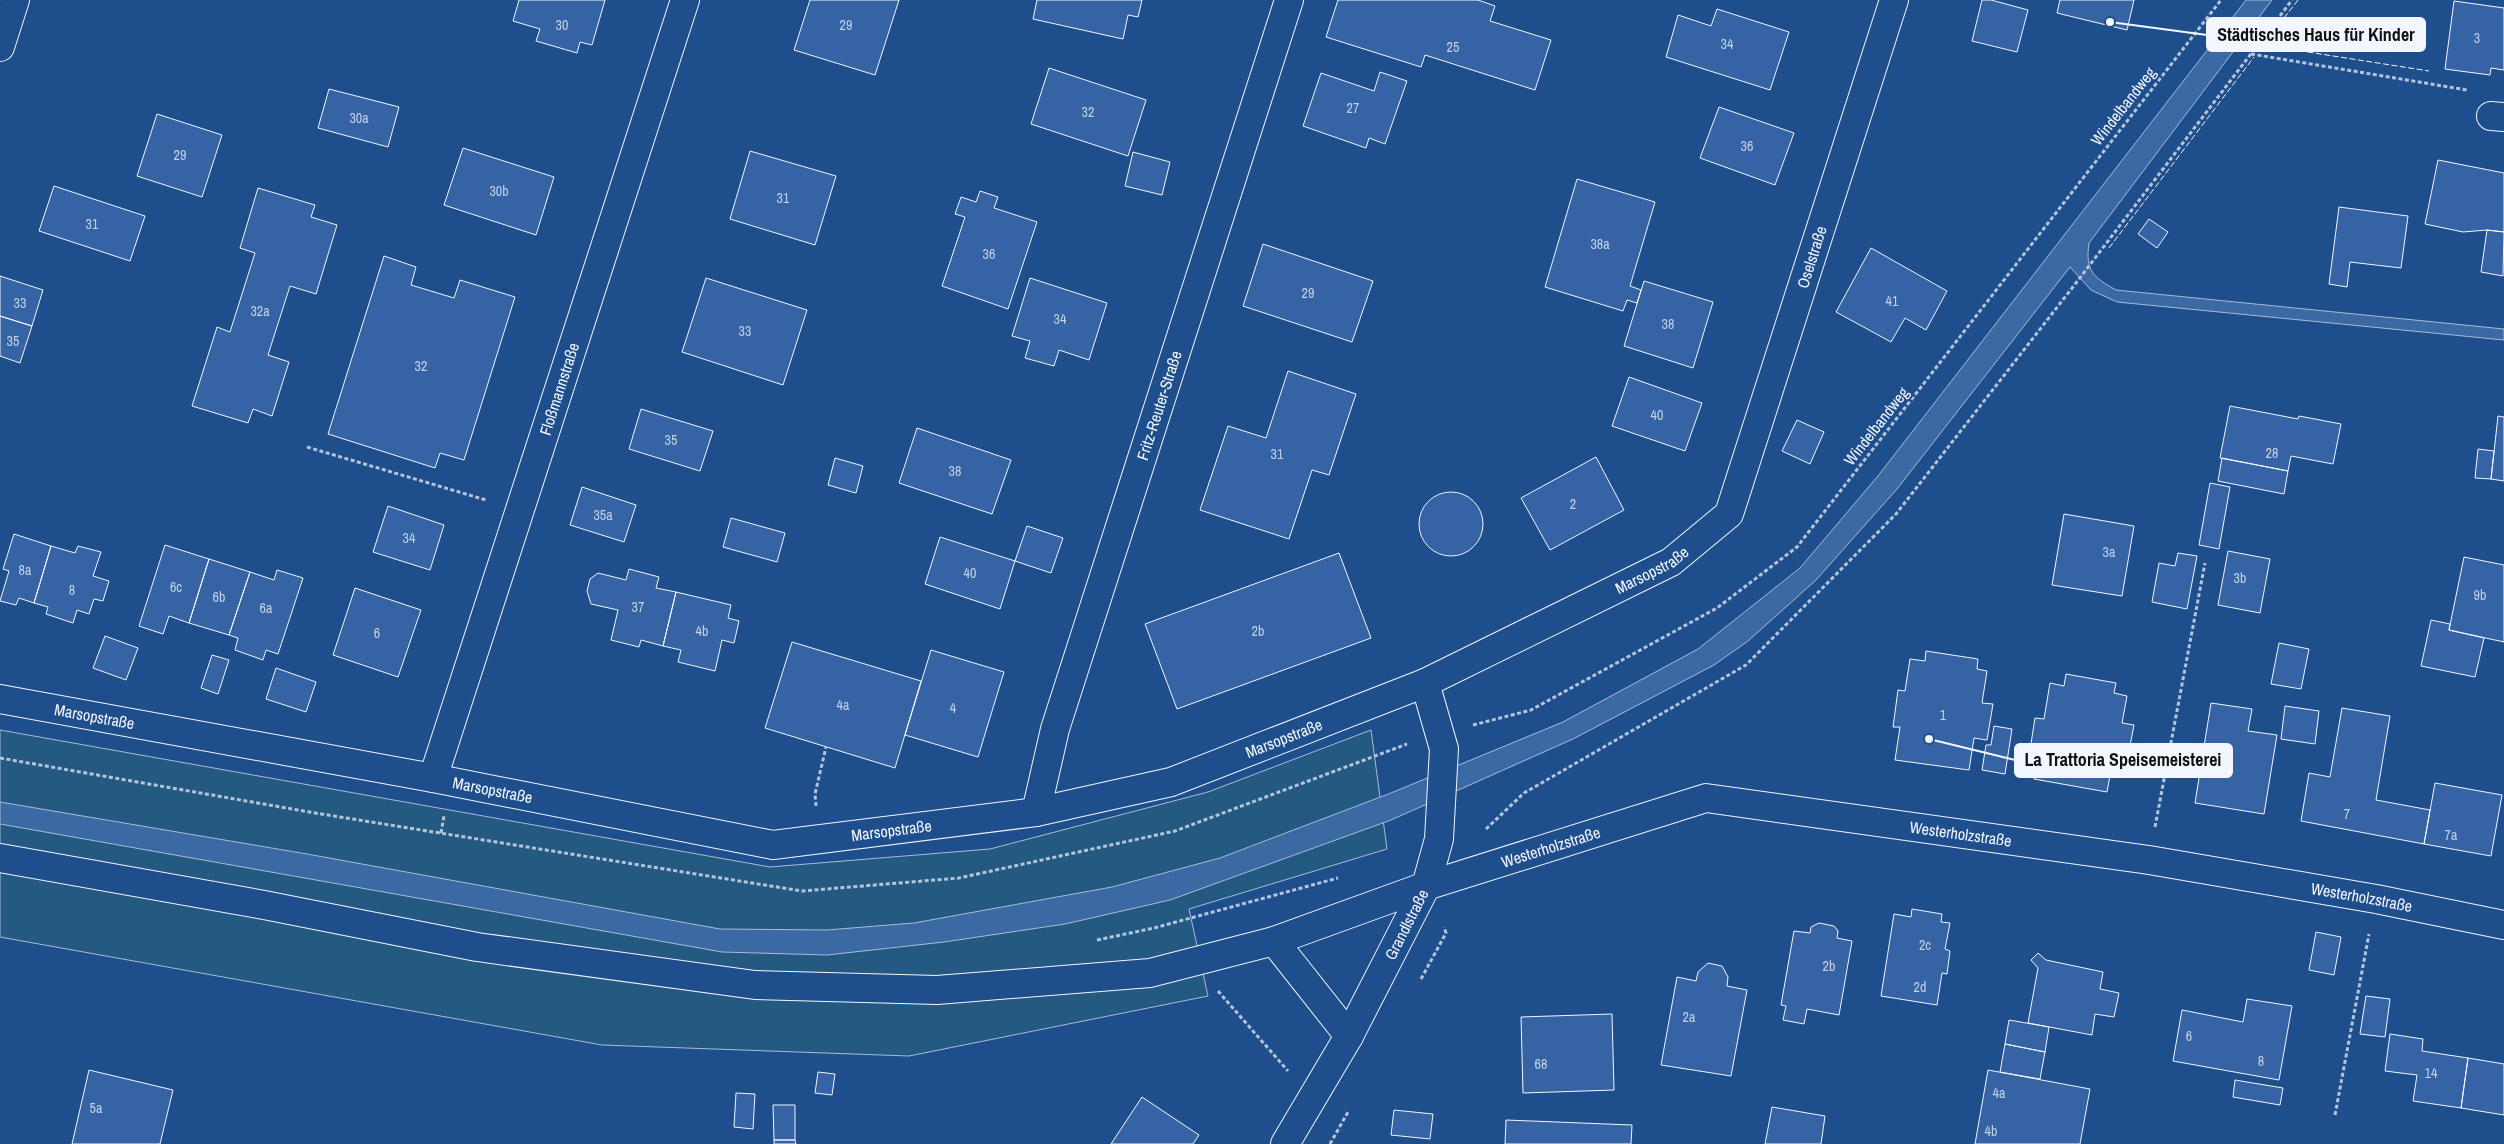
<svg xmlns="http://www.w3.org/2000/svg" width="2504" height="1144" font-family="'Archivo Narrow',sans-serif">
<rect width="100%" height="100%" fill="#1f4e8c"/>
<!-- green -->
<path fill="#245a82" stroke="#a8bbd7" d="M0,730L770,867L990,849L1208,792L1371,730L1387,849L1189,909L1208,996L909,1056L602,1045L0,937Z"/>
<!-- water -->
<path fill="#3b69a3" stroke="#a8bbd7" d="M2246,0H2272L2089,243C2085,271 2093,277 2116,290L2504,329V340L2117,302L2091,290L2070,267L1897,489L1816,580L1748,641L1714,665L1573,739L1391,820L1170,900L1065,924L944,942L827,955L722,952L0,824V802L307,854L720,929L827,930L914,923L1112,887L1220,858L1391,793L1563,722L1698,649L1800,568L1878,476Z"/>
<!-- building -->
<path fill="#3563a3" stroke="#f2f6ff" d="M519,0H605L592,45L580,42L577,53L536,41L540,29L513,21Z
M810,0H899L875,75L794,50Z
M1037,0H1142L1138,17L1128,15L1123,39L1033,19Z
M1338,0H1478L1495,6L1490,21L1551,40L1535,90L1425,55L1421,67L1326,37Z
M1982,0H1991L2028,10L2017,52L1972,41Z
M2060,0H2134L2127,30L2057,13Z
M2454,1L2504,8V70L2491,68L2490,75L2445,69Z
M1717,9L1789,32L1770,90L1666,57L1678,15L1711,26Z
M1049,68L1146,100L1128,156L1031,124Z
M1380,72L1407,81L1385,144L1369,138L1366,148L1303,126L1321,73L1374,91Z
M329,89L399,107L388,147L318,128Z
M1719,107L1794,133L1775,185L1700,158Z
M157,114L222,135L202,197L137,176Z
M463,148L554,177L536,235L444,205Z
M750,151L836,176L815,245L730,219Z
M1133,152L1170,162L1162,195L1125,186Z
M2438,160L2504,173V232L2487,230L2463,232L2425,224Z
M1577,179L1655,202L1630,286L1641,290L1637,303L1627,300L1623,311L1545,287Z
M54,186L145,216L130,261L39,231Z
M258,188L315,205L311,217L337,225L316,294L290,286L268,355L289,362L272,416L253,409L248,423L192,406L217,327L230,332L255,253L240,248Z
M980,191L998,197L994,208L1037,222L1008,309L942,286L965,217L955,214L961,197L976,202Z
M2339,207L2408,216L2401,268L2350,262L2347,287L2329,284Z
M2149,219L2168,232L2157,248L2138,234Z
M2487,230L2504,232L2503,276L2481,272Z
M1263,244L1373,281L1352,342L1243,306Z
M1871,248L1947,291L1926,330L1905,318L1891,342L1836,312Z
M384,256L416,267L411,285L454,298L460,280L515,297L464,460L440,453L435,468L328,434Z
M0,276L43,290L32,326L0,316Z
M706,278L807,310L783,385L682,352Z
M1030,278L1107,303L1089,360L1059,350L1054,366L1025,358L1030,341L1012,336Z
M1644,281L1713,302L1693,368L1624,346Z
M0,316L32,326L20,363L0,356Z
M1288,371L1356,394L1329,475L1312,470L1289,539L1200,510L1228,426L1266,438Z
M1629,377L1702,403L1685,451L1612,426Z
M2230,406L2298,419L2299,416L2341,424L2333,464L2291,456L2288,471L2220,458Z
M641,409L713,431L700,471L629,449Z
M2498,416L2504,417V481L2491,479Z
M1797,420L1824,432L1810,464L1782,451Z
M917,428L1011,460L992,514L899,483Z
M2478,449L2494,451L2491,479L2475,478Z
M1596,457L1624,510L1550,550L1521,498Z
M835,458L863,466L856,493L828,485Z
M2222,458L2288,471L2284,494L2218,481Z
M2210,483L2230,487L2219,549L2199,545Z
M582,487L636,505L624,542L570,525Z
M1419 524a32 32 0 1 1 64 0a32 32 0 1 1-64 0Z
M388,506L444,525L430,570L373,552Z
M2064,514L2134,526L2122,596L2052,585Z
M731,518L785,533L777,562L723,547Z
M1027,526L1063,538L1051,573L1015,561Z
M14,534L51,546L34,603L19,598L16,605L0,601L9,571L3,569Z
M940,537L1015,561L1000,609L925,584Z
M165,545L209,559L189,623L169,616L163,634L139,626Z
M51,546L75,553L78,546L101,552L93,576L109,581L103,601L94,599L89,614L77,610L73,623L46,614L48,607L34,603Z
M2228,551L2270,559L2260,613L2218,605Z
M1339,553L1371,638L1177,709L1145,624Z
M2178,553L2197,556L2187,609L2152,602L2159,563L2175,566Z
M2464,557L2504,565V642L2449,630Z
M209,559L250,572L229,635L189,623Z
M629,569L659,577L656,588L676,592L663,646L641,640L639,647L611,640L618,610L591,604L587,591L590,579L598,573L626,580Z
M277,570L303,578L278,654L266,650L263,660L235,650L238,638L229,635L250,572L274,580Z
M355,588L421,610L398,677L333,655Z
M676,592L731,605L728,618L739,621L734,643L722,640L715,671L678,662L681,650L663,646Z
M2431,620L2450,624L2449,630L2484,638L2475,677L2421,666Z
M105,636L138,648L126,680L93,668Z
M792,642L921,681L895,768L765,728Z
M2279,643L2309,649L2301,689L2271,684Z
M931,650L1004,672L978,757L905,735Z
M1926,651L1978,659L1977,669L1987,671L1982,703L1993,704L1987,740L1974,738L1969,770L1895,760L1900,727H1893L1898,690L1905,691L1910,659L1925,661Z
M212,655L229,660L218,694L201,688Z
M276,668L316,682L306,712L266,699Z
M2066,674L2116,683L2114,693L2127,696L2122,723L2134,725L2127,761L2113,759L2107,792L2034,779L2039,751L2030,750L2035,718L2044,719L2050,683L2064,686Z
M2211,703L2252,709L2248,731L2277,735L2264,814L2195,803Z
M2285,706L2319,711L2315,744L2281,739Z
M2342,708L2390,716L2376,800L2430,810L2424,844L2301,821L2309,773L2330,777Z
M1994,726L2012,729L2005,774L1982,770L1986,745H1991Z
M2435,783L2502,795L2491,856L2424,844Z
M1912,909L1942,914L1941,922L1950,923L1945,949L1950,951L1947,974L1942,973L1937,1005L1881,996L1894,914L1911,917Z
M1819,923L1834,926L1838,931L1837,938L1852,941L1839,1015L1807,1009L1804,1024L1783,1020L1786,1006L1781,1005L1794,931L1810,933L1811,927Z
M2316,932L2341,937L2334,975L2309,970Z
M2038,953L2046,960L2103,972L2100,989L2119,993L2114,1017L2095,1014L2092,1035L2028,1023L2038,968L2031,960Z
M1708,963L1722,966L1728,977L1727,986L1747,990L1731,1076L1661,1065L1677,977L1696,981L1698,972Z
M2366,996L2390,999L2385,1037L2360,1034Z
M2247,999L2292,1006L2279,1080L2173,1061L2182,1010L2243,1022Z
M1612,1014L1614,1090L1523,1093L1521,1017Z
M2009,1020L2049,1027L2045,1052L2005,1044Z
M2390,1034L2423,1039L2422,1051L2468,1058L2461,1108L2413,1101L2417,1075L2385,1071Z
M2005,1044L2045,1052L2040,1079L2000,1072Z
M2468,1058L2504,1064V1115L2461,1108Z
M89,1070L173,1090L160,1144H72Z
M1988,1070L2090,1089L2080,1144H1975Z
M818,1072L835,1074L832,1095L815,1093Z
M2235,1080L2283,1088L2280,1105L2233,1097Z
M736,1093L755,1094L753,1129L734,1127Z
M1142,1097L1199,1135L1193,1144H1111Z
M773,1105H795V1140H774Z
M1772,1107L1825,1116L1821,1144H1765Z
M1394,1110L1433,1114L1430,1139L1391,1135Z
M1506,1120L1632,1125L1631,1144H1505Z
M774,1140H795L796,1144H774Z"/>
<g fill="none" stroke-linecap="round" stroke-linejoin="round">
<!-- minor casing -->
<g stroke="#f2f6ff" stroke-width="30">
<g id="minor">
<path d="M0,47L15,0"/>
<path d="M2491,116L2504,117"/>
<path id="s1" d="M0,699L433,778L773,845L1036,812L1171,782L1425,683L1671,562L1729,514L1894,0"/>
<path id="s2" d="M433,778L685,0"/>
<path id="s3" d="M1036,812L1055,729L1289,0"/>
<path id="s4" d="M0,858L264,905L477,947L755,985L937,990L1150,973L1274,941L1426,886L1706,798L2149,860L2376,899L2504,925"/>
<path d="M1274,941L1349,1036"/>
<path id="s5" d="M1285,1144L1349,1036L1426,886L1439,839L1444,749L1425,683"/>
</g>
</g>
<!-- path -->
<path stroke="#b3c4dc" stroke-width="3" stroke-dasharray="4 2.5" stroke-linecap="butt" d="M2251,54L2467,90
M307,447L486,500
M1473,725L1531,710L1717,608L1797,547L2221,0
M0,758L315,813L802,891L959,878L1175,831L1407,744
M816,806L815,794L826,747
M2155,827L2205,563
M1486,829L1524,793L1746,665L1896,514L2076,283L2292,0
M441,833L444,816
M1097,940L1154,928L1338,878
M1421,979L1446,933L1444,927
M1218,991L1288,1071
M2335,1115L2369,934
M1330,1144L1348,1112"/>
<!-- minor -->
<use href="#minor" stroke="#1f4e8c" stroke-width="28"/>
<!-- fence -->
<path stroke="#f2f6ff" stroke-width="1" stroke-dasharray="6 2.5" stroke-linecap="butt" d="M2298,0L2263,45L2429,71
M2109,248L2254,57"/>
</g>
<g text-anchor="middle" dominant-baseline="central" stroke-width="4" stroke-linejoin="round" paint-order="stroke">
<!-- number labels -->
<g font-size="14" fill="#c3d1e8">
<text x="562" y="25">30</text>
<text x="846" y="25">29</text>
<text x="2477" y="38">3</text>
<text x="1727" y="44">34</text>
<text x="1453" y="47">25</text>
<text x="1353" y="108">27</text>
<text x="1088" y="112">32</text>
<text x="359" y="118">30a</text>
<text x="1747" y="146">36</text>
<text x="180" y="155">29</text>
<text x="499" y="191">30b</text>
<text x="783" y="198">31</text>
<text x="92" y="224">31</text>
<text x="1600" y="244">38a</text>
<text x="989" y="254">36</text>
<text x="1308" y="293">29</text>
<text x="1892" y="301">41</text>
<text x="20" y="303">33</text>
<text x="260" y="311">32a</text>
<text x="1060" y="319">34</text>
<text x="1668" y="324">38</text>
<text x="745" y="331">33</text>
<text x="13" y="341">35</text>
<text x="421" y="366">32</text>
<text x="1657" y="415">40</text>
<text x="671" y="440">35</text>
<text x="2272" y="453">28</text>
<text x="1277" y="454">31</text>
<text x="955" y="471">38</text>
<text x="1573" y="504">2</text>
<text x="603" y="515">35a</text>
<text x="409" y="538">34</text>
<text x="2109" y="552">3a</text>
<text x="25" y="570">8a</text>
<text x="970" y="573">40</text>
<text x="2240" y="578">3b</text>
<text x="176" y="587">6c</text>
<text x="72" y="590">8</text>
<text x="2480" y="595">9b</text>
<text x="219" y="597">6b</text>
<text x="638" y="607">37</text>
<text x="266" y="608">6a</text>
<text x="702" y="631">4b</text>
<text x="1258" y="631">2b</text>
<text x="377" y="633">6</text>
<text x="843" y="705">4a</text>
<text x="953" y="708">4</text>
<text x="1943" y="715">1</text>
<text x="2347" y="814">7</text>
<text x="2451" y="835">7a</text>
<text x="1925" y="945">2c</text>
<text x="1829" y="966">2b</text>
<text x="1920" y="987">2d</text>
<text x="1689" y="1017">2a</text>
<text x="2189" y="1036">6</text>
<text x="2261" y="1061">8</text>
<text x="1541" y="1064">68</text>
<text x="2431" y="1073">14</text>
<text x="1999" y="1093">4a</text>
<text x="96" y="1108">5a</text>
<text x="1991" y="1131">4b</text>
</g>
<!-- street labels -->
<g font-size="16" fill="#f2f6ff" stroke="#1f4e8c">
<text transform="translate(2123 106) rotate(-52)">Windelbandweg</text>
<text stroke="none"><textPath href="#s1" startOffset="2082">Oselstraße</textPath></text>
<text stroke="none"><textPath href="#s2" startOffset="409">Floßmannstraße</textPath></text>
<text stroke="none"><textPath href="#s3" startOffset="425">Fritz-Reuter-Straße</textPath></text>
<text transform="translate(1876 426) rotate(-52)">Windelbandweg</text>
<text stroke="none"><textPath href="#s1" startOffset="1716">Marsopstraße</textPath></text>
<text stroke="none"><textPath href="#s1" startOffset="96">Marsopstraße</textPath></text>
<text stroke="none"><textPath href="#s1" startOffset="1311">Marsopstraße</textPath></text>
<text stroke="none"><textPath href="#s1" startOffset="501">Marsopstraße</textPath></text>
<text stroke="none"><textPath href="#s1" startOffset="906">Marsopstraße</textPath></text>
<text stroke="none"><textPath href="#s4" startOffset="2002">Westerholzstraße</textPath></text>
<text stroke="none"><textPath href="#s4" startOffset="1582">Westerholzstraße</textPath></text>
<text stroke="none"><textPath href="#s4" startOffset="2408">Westerholzstraße</textPath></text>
<text stroke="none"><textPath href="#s5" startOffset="251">Grandlstraße</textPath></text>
</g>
</g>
<!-- callouts -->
<path fill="none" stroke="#f2f6ff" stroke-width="2" d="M2110 22L2207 35M1929 739L2015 760"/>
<g fill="#f2f6ff" stroke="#1f4e8c" stroke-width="2">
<circle cx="2110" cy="22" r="5"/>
<circle cx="1929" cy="739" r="5"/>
</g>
<g fill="#f2f6ff" stroke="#f2f6ff" stroke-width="2">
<rect x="2207" y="18" width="218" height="33" rx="5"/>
<rect x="2015" y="744" width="217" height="33" rx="5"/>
</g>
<g font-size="18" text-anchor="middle" font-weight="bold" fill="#111">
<text x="2316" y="41">Städtisches Haus für Kinder</text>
<text x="2123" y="766">La Trattoria Speisemeisterei</text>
</g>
</svg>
